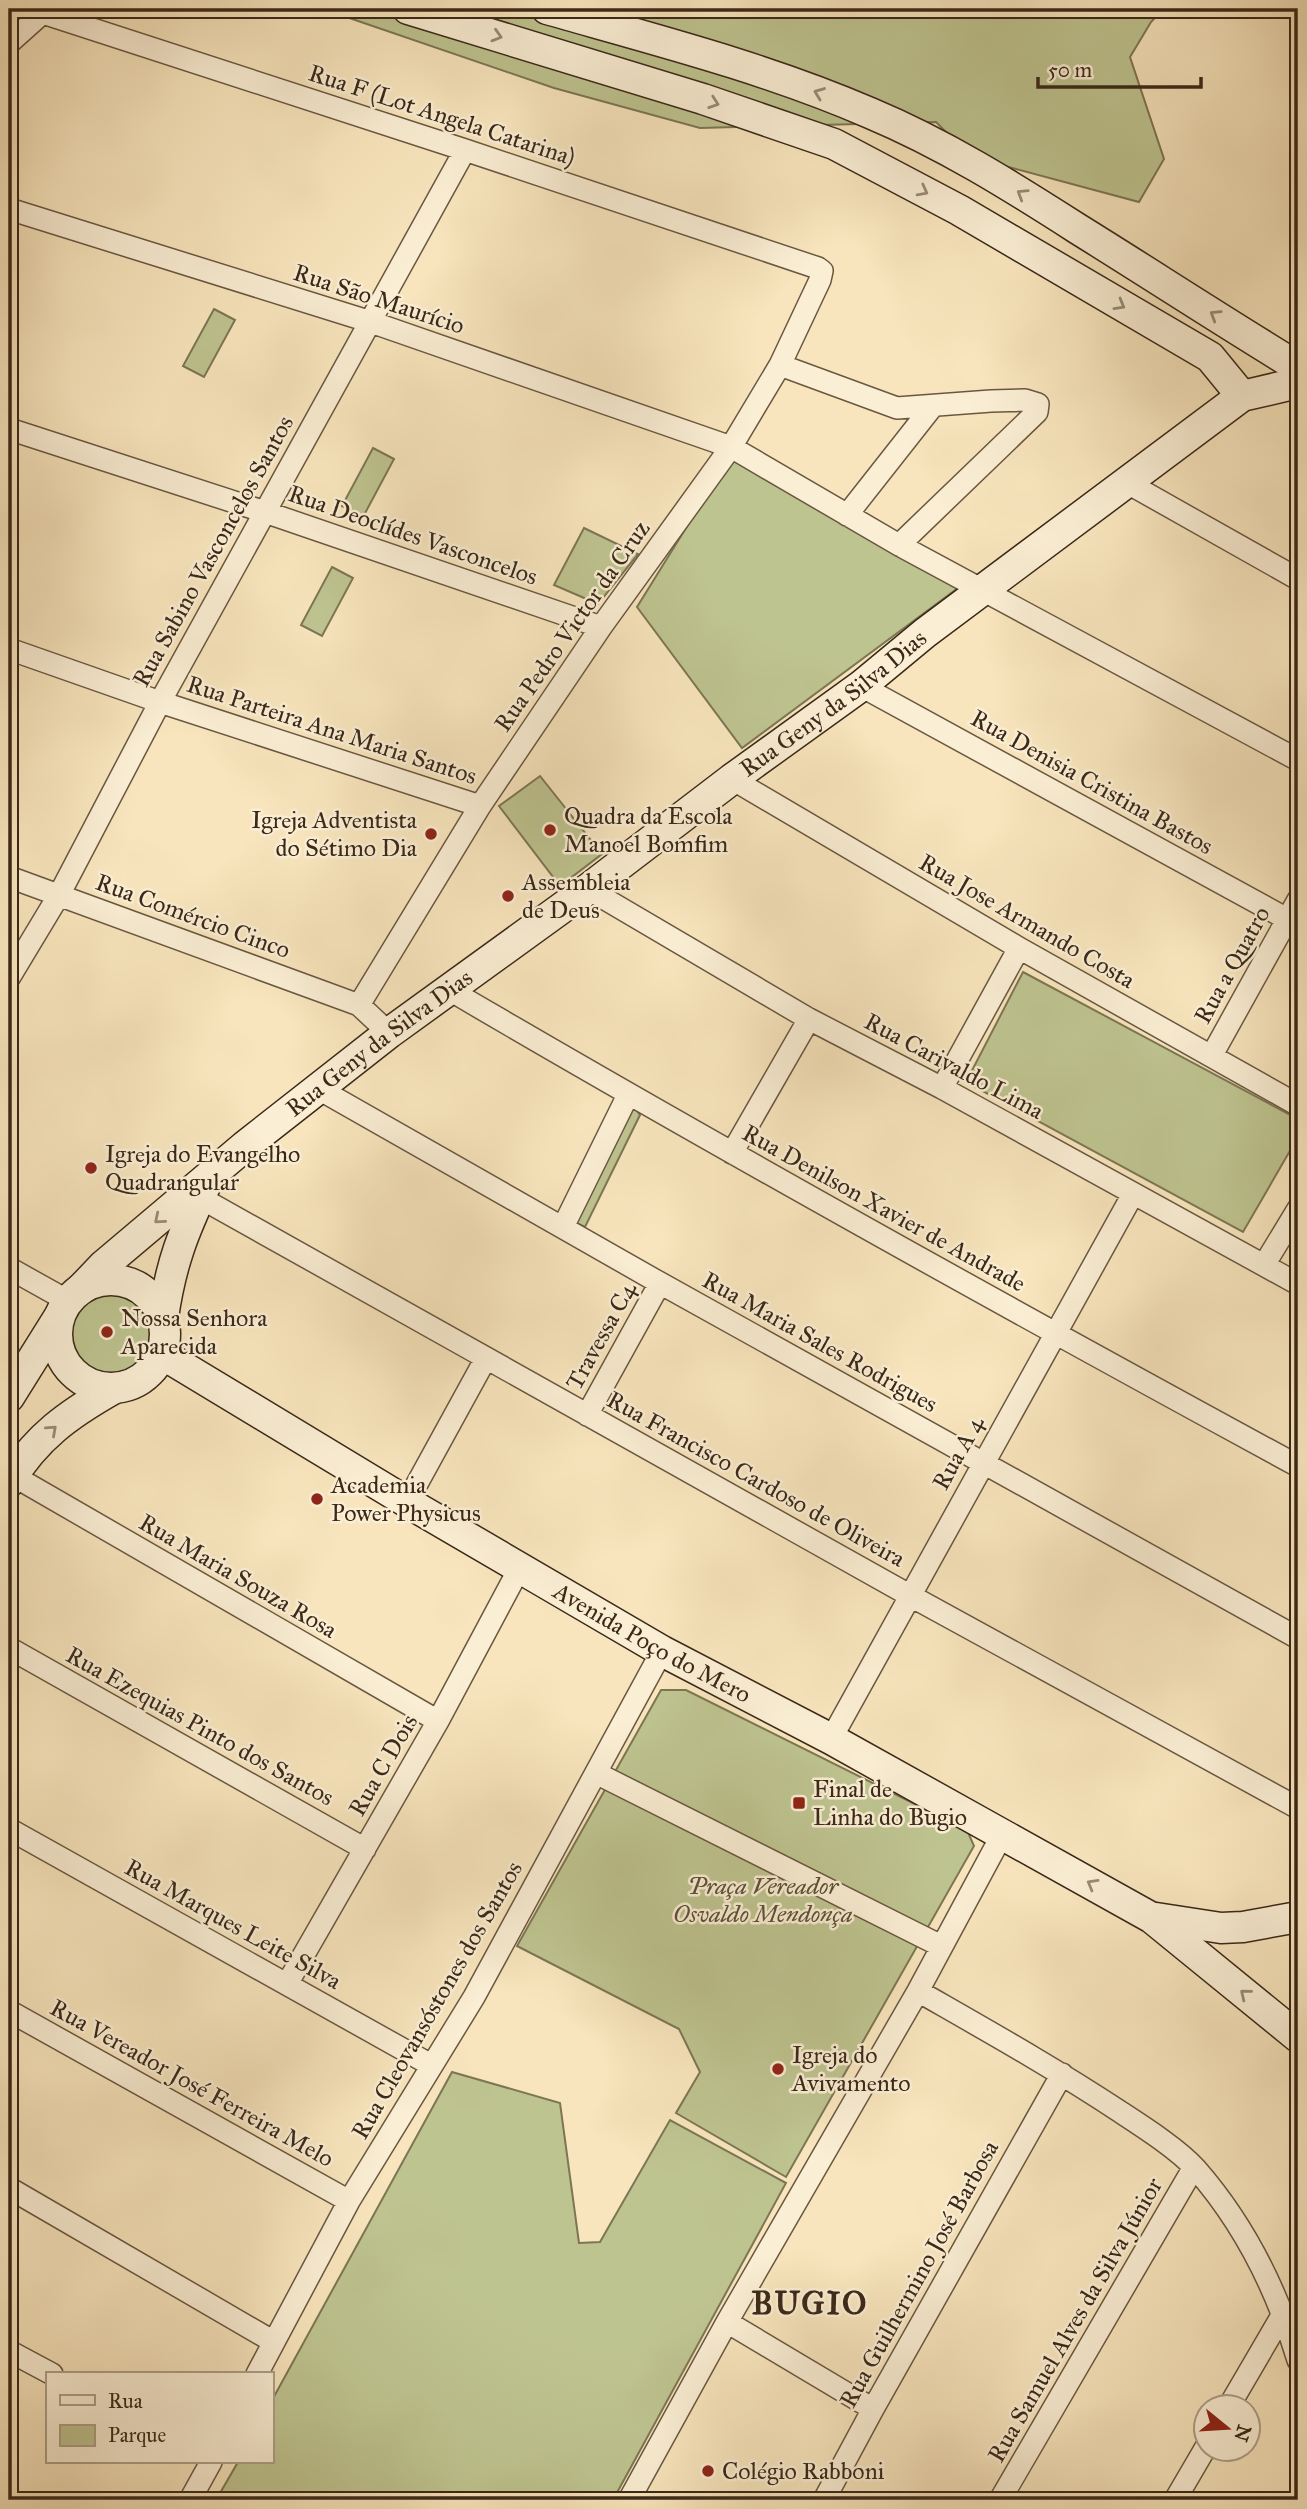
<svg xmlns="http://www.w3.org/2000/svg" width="1307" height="2509" font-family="'IM FELL Great Primer',serif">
<rect width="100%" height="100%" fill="#f8e5bd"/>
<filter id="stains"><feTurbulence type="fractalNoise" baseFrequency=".00286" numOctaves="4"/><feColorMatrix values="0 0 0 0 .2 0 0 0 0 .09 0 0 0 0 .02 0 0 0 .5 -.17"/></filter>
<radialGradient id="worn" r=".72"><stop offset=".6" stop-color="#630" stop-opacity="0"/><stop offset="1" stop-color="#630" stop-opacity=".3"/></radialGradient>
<!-- green -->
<path fill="#bec490" stroke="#7c7654" stroke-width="2" d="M323,9H1163L1151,22L1130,57L1164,159L1139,202L971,157L936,122L700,128L554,88Z
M214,309L235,320L204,377L183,366Z
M738,444L962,585L742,748L637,607Z
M373,448L394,459L363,517L342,506Z
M584,528L638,554L598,604L554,585Z
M332,567L353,578L322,636L301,625Z
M540,776L602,854L560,886L499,806Z
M1023,972L1298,1119V1137L1243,1232L966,1082Z
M632,1104L640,1115L585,1227L574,1222Z
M117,1291C139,1294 158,1310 159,1333C159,1348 153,1362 141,1371C132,1378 122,1380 111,1379C57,1375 57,1298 117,1291Z
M661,1690H686L967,1830L974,1846L786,2177L676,2113L700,2072L679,2029L517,1946Z
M452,2072L560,2103L579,2243L600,2242L670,2120L786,2183L613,2500H216L238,2462H271V2402Z"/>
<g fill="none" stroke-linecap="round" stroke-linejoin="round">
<!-- canal -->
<path stroke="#9fbdb8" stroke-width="23" d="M9,22L22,9"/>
<!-- street casing -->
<g stroke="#6a5741" stroke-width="24">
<path id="street" d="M43,13L465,150L818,268L822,271L820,280L780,365L731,447L601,627L480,806L359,1005
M9,43L47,9
M9,209L371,322L731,447L899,545L1298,760
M780,365L897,408L991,401L1025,400L1038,404L1037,412L899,545
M9,429L265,512L601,627
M1126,482L1298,579
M847,515L932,407
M9,649L160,702L480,806
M861,686L1298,925
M732,779L1019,948L1298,1105
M9,877L359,1005L389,1033
M588,889L809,1019L942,1088L1298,1284
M9,978L59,895L160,702L465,150
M448,989C729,1154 1013,1311 1298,1466
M1212,1055L1298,900
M942,1088L1019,948
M319,1089L660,1283L1298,1638
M732,1153L809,1019
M190,1192L909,1595L1298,1808
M563,1227L628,1095
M1264,1265L1298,1209
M9,1268L68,1301
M587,1415L660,1283
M12,1475L438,1721
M407,1502L486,1358
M9,1648L365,1849
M831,1739L1133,1194
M596,1773L941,1946
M9,1829L431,2065
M287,1984L438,1721L519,1569
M918,1991C986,2030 1054,2068 1119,2111C1142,2126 1178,2149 1196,2169C1245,2225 1277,2290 1298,2360
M9,2011L349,2201
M9,2188L274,2342
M727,2322L873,2409
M9,2351L52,2374
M257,2374L349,2201L474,1997L662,1651
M1228,2408L1284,2312
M190,2500L211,2462
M629,2500L727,2322L918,1991L1003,1833
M824,2500L873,2409L1062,2074
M1000,2500L1194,2167
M1175,2500L1206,2447"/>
</g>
<!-- secondary casing -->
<g stroke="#3a2818" stroke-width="33">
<g id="secondary">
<path d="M408,9L703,99L834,144L959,210L1210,357L1242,396"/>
<path d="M547,9C656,40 766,68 870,113C944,144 1011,186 1078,229C1152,275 1224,322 1298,367"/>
<circle cx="111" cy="1334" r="54"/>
<path id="s1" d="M81,1289L104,1265L245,1146L389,1033L588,889L732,779L861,686L925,633L1242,396L1298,383"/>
<path d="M163,1317C171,1263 183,1233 206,1184"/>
<path id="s2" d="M162,1354L407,1502L662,1651L831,1739L1152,1918L1298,2037"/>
<path d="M9,1397L59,1317"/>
<path d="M9,1482C36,1437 69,1414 113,1389"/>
<path d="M1156,1918L1221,1928L1243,1927L1298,1917"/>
</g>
</g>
<!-- street -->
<use href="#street" stroke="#faeed4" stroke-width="21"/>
<!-- secondary -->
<use href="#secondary" stroke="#faeed4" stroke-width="30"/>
</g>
<!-- one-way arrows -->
<defs><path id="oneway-chevron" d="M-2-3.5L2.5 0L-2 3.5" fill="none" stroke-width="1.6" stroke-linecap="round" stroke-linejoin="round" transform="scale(1.75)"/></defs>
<g stroke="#9a8b76">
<use href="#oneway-chevron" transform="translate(497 36) rotate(17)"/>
<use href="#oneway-chevron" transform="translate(819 93) rotate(-159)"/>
<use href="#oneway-chevron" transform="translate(714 103) rotate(19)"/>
<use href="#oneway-chevron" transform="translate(923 191) rotate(28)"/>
<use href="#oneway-chevron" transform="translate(1022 194) rotate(-148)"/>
<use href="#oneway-chevron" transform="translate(1120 305) rotate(30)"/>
<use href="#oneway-chevron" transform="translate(1215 315) rotate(-148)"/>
<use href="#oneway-chevron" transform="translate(159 1219) rotate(140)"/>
<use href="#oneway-chevron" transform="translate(52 1430) rotate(-42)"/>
<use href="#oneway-chevron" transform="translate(1092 1884) rotate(-150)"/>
<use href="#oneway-chevron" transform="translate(1245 1994) rotate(-141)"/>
</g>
<!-- markers -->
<g fill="#8f2418" stroke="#faeed4" stroke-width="2.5">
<circle cx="550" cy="830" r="7"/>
<circle cx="431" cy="834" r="7"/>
<circle cx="508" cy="896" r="7"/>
<circle cx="91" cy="1168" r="7"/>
<circle cx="107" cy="1332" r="7"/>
<circle cx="317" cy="1499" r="7"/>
<rect x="792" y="1796" width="14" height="14" rx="3.5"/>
<circle cx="778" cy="2069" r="7"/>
<circle cx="708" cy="2471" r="7"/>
</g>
<g text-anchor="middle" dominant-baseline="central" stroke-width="5" stroke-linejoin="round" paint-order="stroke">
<!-- street labels -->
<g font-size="24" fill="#3a2818" stroke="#faeed4">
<text transform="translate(442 115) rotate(18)">Rua F (Lot Angela Catarina)</text>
<text transform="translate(379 299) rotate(18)">Rua São Maurício</text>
<text transform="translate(413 535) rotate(19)">Rua Deoclídes Vasconcelos</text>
<text transform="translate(213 551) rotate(-61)">Rua Sabino Vasconcelos Santos</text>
<text transform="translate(572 626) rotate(-55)">Rua Pedro Victor da Cruz</text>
<text stroke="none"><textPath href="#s1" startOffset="954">Rua Geny da Silva Dias</textPath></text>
<text transform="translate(332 730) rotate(18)">Rua Parteira Ana Maria Santos</text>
<text transform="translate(1092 782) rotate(29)">Rua Denisia Cristina Bastos</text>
<text transform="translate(193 916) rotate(20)">Rua Comércio Cinco</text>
<text transform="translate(1027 921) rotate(30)">Rua Jose Armando Costa</text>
<text transform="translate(1232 965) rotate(-61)">Rua a Quatro</text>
<text stroke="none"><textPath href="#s1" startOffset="387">Rua Geny da Silva Dias</textPath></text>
<text transform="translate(954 1066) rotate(28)">Rua Carivaldo Lima</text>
<text transform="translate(884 1208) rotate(29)">Rua Denilson Xavier de Andrade</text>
<text transform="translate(601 1336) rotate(-61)">Travessa C4</text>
<text transform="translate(820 1342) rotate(29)">Rua Maria Sales Rodrigues</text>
<text transform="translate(958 1453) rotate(-61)">Rua A 4</text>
<text transform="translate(756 1479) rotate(29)">Rua Francisco Cardoso de Oliveira</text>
<text transform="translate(238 1576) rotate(30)">Rua Maria Souza Rosa</text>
<text stroke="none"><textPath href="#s2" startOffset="569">Avenida Poço do Mero</textPath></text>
<text transform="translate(200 1726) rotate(29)">Rua Ezequias Pinto dos Santos</text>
<text transform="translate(383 1765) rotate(-60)">Rua C Dois</text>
<text transform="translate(233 1924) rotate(29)">Rua Marques Leite Silva</text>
<text transform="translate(437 2000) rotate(-60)">Rua Cleovansóstones dos Santos</text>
<text transform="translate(192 2083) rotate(29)">Rua Vereador José Ferreira Melo</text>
<text transform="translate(919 2274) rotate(-61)">Rua Guilhermino José Barbosa</text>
<text transform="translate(1075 2320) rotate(-60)">Rua Samuel Alves da Silva Júnior</text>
</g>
<!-- poi labels -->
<g font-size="24" fill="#3a2818" stroke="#faeed4" text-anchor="start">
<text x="564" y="816">Quadra da Escola<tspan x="564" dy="28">Manoel Bomfim</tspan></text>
<text x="417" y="820" text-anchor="end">Igreja Adventista<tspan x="417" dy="28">do Sétimo Dia</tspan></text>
<text x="522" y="882">Assembleia<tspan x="522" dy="28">de Deus</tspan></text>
<text x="105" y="1154">Igreja do Evangelho<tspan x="105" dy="28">Quadrangular</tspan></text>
<text x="121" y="1318">Nossa Senhora<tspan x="121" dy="28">Aparecida</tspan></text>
<text x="331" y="1485">Academia<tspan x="331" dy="28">Power Physicus</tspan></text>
<text x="813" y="1789">Final de<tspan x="813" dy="28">Linha do Bugio</tspan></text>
<text x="792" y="2055">Igreja do<tspan x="792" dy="28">Avivamento</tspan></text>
<text x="722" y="2471">Colégio Rabboni</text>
</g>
<!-- park labels -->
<g font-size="24" font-style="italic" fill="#5b4f36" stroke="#faeed4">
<text x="763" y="1886">Praça Vereador<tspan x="763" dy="28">Osvaldo Mendonça</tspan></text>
</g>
<!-- district labels -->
<g font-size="32" font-weight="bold" letter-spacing="2" fill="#3a2818" stroke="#faeed4">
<text x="810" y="2303">BUGIO</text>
</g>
</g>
<!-- margin -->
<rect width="1307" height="2509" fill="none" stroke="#f8e5bd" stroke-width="35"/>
<rect x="10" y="10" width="1286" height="2488" fill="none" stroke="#3a2818" stroke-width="3.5"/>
<rect x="18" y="18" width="1272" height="2474" fill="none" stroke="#3a2818" stroke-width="2"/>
<!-- legend -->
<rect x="46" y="2372" width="228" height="91" fill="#faeed4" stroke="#ad9f89" stroke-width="2"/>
<rect x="60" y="2395" width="35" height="10" fill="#faeed4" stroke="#ad9f89" stroke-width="2"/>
<text x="108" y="2408" font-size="21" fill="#3a2818">Rua</text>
<rect x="60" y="2425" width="35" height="21" fill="#bec490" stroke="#ad9f89" stroke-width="2"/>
<text x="108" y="2442" font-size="21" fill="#3a2818">Parque</text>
<!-- north arrow -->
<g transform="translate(1227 2428) rotate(108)"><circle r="33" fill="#faeed4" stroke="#ad9f89" stroke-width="2"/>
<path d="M0-5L12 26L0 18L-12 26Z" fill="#8f2418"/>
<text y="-10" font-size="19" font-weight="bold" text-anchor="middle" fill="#3a2818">N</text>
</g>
<!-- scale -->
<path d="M1038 77v10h163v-10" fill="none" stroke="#3a2818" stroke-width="3.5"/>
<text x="1048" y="77" font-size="21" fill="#3a2818" stroke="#faeed4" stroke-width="5" paint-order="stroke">50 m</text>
<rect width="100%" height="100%" filter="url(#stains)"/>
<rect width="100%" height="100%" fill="url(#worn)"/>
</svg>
